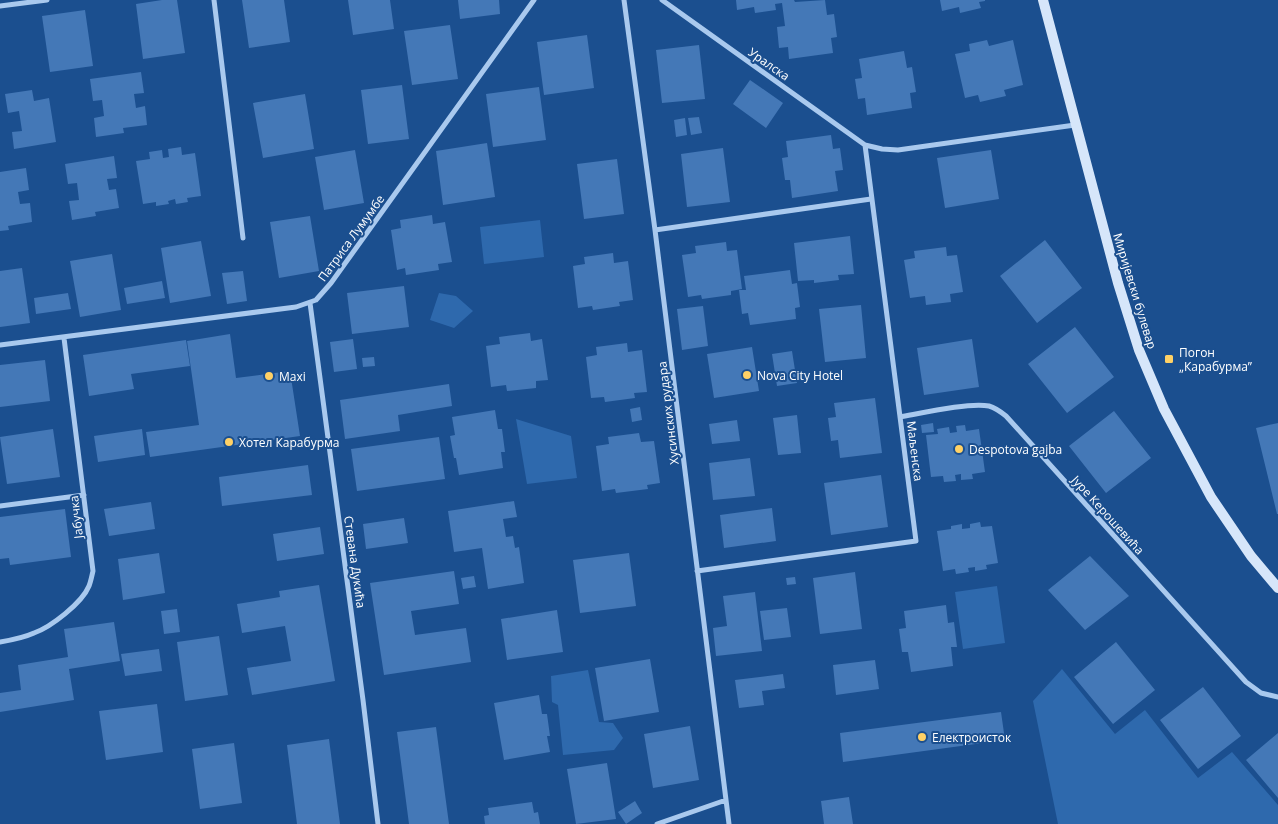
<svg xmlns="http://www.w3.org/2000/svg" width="1278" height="824" font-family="'Open Sans',sans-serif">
<rect width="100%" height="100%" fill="#1b4f8f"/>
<!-- green -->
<path fill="#2e69ad" d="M540,220L544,257L484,264L480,227Z
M439,293L456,296L473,311L454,328L430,320Z
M516,419L571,436L577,478L527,484Z
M997,586L1005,643L963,649L955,592Z
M1062,669L1115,734L1145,710L1198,778L1232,752L1278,805V824H1058L1033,701Z
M588,670L599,722L613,723L623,738L614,750L563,755L558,705L552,702L551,676Z"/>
<!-- building -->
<path fill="#4478b7" d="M162,0H177L185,53L143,59L136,4Z
M242,0H284L290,42L249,48Z
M348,0H390L394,29L353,35Z
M458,0H499L500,14L460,19Z
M736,0H794L795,2L825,0L827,15L834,14L837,37L831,38L833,53L789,59L788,47L779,48L777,27L785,26L782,3L775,4L776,10L755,13L754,7L737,10Z
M940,0H985V1L979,2L981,8L960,13L959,7L942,11Z
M85,10L93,66L50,72L42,16Z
M450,25L458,79L412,85L404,31Z
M587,35L594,88L544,95L537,42Z
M987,40L989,46L1013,40L1023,85L1004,90L1006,96L980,102L978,95L965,98L955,54L970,51L969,44Z
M699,45L705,99L662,103L656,50Z
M904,51L907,68L912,67L916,92L910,93L912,108L867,115L865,98L858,99L855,79L862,78L859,59Z
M141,72L144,93L134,94L136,108L145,106L147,125L123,128L124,133L96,137L94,118L104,116L102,100L93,101L90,79Z
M750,80L783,103L766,128L733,104Z
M402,85L409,139L368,144L361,90Z
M539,87L546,140L493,147L486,94Z
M32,90L34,101L49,98L56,142L14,149L12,132L22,131L19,111L8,113L5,94Z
M305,94L314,149L263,158L253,103Z
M699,117L702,133L691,135L688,118Z
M685,118L687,135L676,137L674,120Z
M831,135L833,149L840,148L843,170L835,171L838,191L792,198L790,180H785L782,158L788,157L786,141Z
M487,143L495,197L443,205L436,151Z
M181,147L182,155L195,153L201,196L187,198L188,202L176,204L175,199L168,201L169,204L156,206V202L143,204L136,161L150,159L149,152L162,150L163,158L169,157L168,149Z
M723,148L730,202L687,207L681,154Z
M355,150L364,203L324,210L315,157Z
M991,150L999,199L945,208L937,158Z
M114,156L117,178L107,179L109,190L116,189L119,208L95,212L96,216L72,220L69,201L79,200L77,183L68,184L65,164Z
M617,159L624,214L584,219L577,164Z
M26,168L29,190L18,192L20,204L30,203L32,222L8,226L9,230L0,231V172Z
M432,215L433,224L445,222L452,262L438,264L439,270L406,275L405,268L397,270L391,230L401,228L400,220Z
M310,216L319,271L279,278L270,222Z
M850,236L854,274L838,275L839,280L814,283V280L798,281L794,243Z
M1045,240L1082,288L1037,323L1000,276Z
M201,241L211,296L170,303L161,248Z
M726,242L727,251L737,250L742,289L731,291V295L702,299L701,295L688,297L682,255L696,253L695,246Z
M946,247L947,256L957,255L963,292L950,294L951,302L926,305L925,296L910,298L904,260L915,258L914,251Z
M613,253L614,263L628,261L633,300L619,302L620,306L593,310L592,306L578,308L573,266L585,264L584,257Z
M112,254L121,310L80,317L70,261Z
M22,268L30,323L0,327V271Z
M790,270L792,284L797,283L800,307L795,308L796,319L750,325L748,313L742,314L739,290H746L744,276Z
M243,271L247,301L227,304L222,273Z
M162,281L165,298L127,304L124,288Z
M404,286L409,327L352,334L347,293Z
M68,293L71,309L36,314L34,298Z
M861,305L866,358L825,362L819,309Z
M703,306L708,346L682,350L677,309Z
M1075,327L1114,377L1067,413L1028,364Z
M530,333L531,341L542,339L548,380L536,381V388L507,391L506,385L491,387L486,346L500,344L499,337Z
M230,334L236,378L290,371L300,436L150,457L146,432L199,425L187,341Z
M353,339L357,369L334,372L330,342Z
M972,339L979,387L924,395L917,348Z
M186,340L190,366L131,374L134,389L89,396L83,355Z
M627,343L628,352L642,350L647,392L634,393L635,398L605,402L604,397L591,398L586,357L597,355L596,347Z
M752,347L759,391L714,398L707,354Z
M792,351L797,383L777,386L772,354Z
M374,357L375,366L363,367L362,358Z
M45,360L50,401L0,407V365Z
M449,384L452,406L398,415L400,431L345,439L340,400Z
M875,398L882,453L840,458L838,440L831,441L828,418L836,417L834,403Z
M640,407L642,420L632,422L630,409Z
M495,410L498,429H502L505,452H501L503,468L459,475L456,458H454L450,436L455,435L452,417Z
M1114,411L1151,458L1106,493L1069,446Z
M797,415L801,453L778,455L773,418Z
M737,420L740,441L712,444L709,424Z
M933,423L934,432L922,433L921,425Z
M1278,423V514H1277L1256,428Z
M965,425L966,431L979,429L985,472L972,474L973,479L961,480V474L955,475L956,481L944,482L943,476L931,477L926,435L938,434L937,429L949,427L950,433L957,432L956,426Z
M53,429L60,477L7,484L0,437Z
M142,429L145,455L98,462L94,436Z
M639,433L641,442L654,441L660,483L647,485L648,489L616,493L615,489L602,491L596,446L609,444L608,437Z
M439,437L445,479L357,491L351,449Z
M750,458L755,496L713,500L709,463Z
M308,465L312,495L222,506L219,477Z
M881,475L888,527L831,535L824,483Z
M514,501L517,517L503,519L506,537L513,536L515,548L519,547L524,583L488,589L482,548L454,552L448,511Z
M151,502L155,529L109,536L104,509Z
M772,508L776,541L724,548L720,515Z
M65,509L71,557L10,565L9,558L0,559V517Z
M404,518L408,543L366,549L363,524Z
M980,522L981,527L992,526L998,563L986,565L987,569L975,571V567L968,568L969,572L956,574L955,569L943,571L937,531L951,529V526L962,524V529L970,528V524Z
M320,527L324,554L277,561L273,534Z
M159,553L165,593L123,600L118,559Z
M629,553L636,606L580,613L573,560Z
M1090,556L1129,596L1085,630L1048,590Z
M454,571L459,604L411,611L415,635L466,628L471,662L384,675L370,583Z
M855,572L862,629L820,634L813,578Z
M474,576L476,587L463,589L461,578Z
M795,577L796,584L787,585L786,578Z
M319,585L335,681L252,695L247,668L291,661L285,626L242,633L237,604L280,597L279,591Z
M755,592L762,651L716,656L713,628L727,626L723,596Z
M946,605L948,623L954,622L957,647H951L953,666L911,672L908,652H902L899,629L906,628L904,611Z
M787,608L791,637L764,640L760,611Z
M177,609L180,632L164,634L161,611Z
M557,610L563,652L507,660L501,619Z
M114,622L120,661L69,669L74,700L0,712V693L21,690L18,665L68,657L64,629Z
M219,636L228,695L185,701L177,642Z
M1116,642L1155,690L1113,724L1074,677Z
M159,649L162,671L125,676L121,654Z
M650,659L659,712L604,721L595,668Z
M875,660L879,689L836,695L833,665Z
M783,674L785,688L762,691L764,705L739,708L735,680Z
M1203,687L1241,736L1198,769L1160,720Z
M539,695L542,714H547L550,736H547L550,752L504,760L494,703Z
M157,704L163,752L106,760L99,711Z
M1001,712L1005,740L843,762L840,733Z
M690,726L699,780L653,788L644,734Z
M436,727L449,824H409L397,732Z
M1278,733V798L1246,760Z
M329,739L340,824H297L287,745Z
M234,743L242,803L200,809L192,749Z
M607,763L616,819L576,824L567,769Z
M849,797L853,824H824L821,801Z
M635,801L642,813L626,824L618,812Z
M532,802L534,813L538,812L540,824H485L484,816L489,815L488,808Z"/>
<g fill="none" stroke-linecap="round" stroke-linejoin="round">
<!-- minor -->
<path stroke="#a9c9ee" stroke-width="5" d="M214,0L243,238
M624,0L655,230L729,824
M662,0L865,145L882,149L898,150L1075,125
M0,6L47,0
M655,230L871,199
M310,303L363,700L378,824
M0,345L296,307L316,300L331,283L534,0
M900,417C922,413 970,402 989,406C996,408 1001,412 1006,416L1246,682L1261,693L1278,697
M0,506L84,495
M697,571L916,541L865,145
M0,642C12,640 23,638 34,633C51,627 82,603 89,586C91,581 92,575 93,571L64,338
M657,824L726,800"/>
<!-- secondary -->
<path stroke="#d6e6fa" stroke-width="10" d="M1043,0L1118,283L1139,350L1164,409L1211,497L1251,556L1278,588"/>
</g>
<!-- markers -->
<g fill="#ffd166" stroke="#1b4f8f" stroke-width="2">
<rect x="1164" y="354" width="10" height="10" rx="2.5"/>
<circle cx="747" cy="375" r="5"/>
<circle cx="269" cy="376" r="5"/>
<circle cx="229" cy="442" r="5"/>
<circle cx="959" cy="449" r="5"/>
<circle cx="922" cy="737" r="5"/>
</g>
<g text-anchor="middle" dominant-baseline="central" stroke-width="4" stroke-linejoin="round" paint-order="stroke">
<!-- street labels -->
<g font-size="12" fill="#fff" stroke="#1b4f8f">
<text transform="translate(769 64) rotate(35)">Уралска</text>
<text transform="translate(351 238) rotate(-54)">Патриса Лумумбе</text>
<text transform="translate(1135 291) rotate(73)">Миријевски булевар</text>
<text transform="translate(668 413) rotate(-97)">Хусинских рудара</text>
<text transform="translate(915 451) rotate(83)">Маљенска</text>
<text transform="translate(1108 515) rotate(48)">Јуре Керошевића</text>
<text transform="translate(76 517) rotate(-97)">Јабучка</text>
<text transform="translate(355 562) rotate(82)">Стевана Дукића</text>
</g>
<!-- poi labels -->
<g font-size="12" fill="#fff" stroke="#1b4f8f" text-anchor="start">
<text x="1179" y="352">Погон<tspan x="1179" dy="14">„Карабурма”</tspan></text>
<text x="757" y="375">Nova City Hotel</text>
<text x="279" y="376">Maxi</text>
<text x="239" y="442">Хотел Карабурма</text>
<text x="969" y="449">Despotova gajba</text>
<text x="932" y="737">Електроисток</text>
</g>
</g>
</svg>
